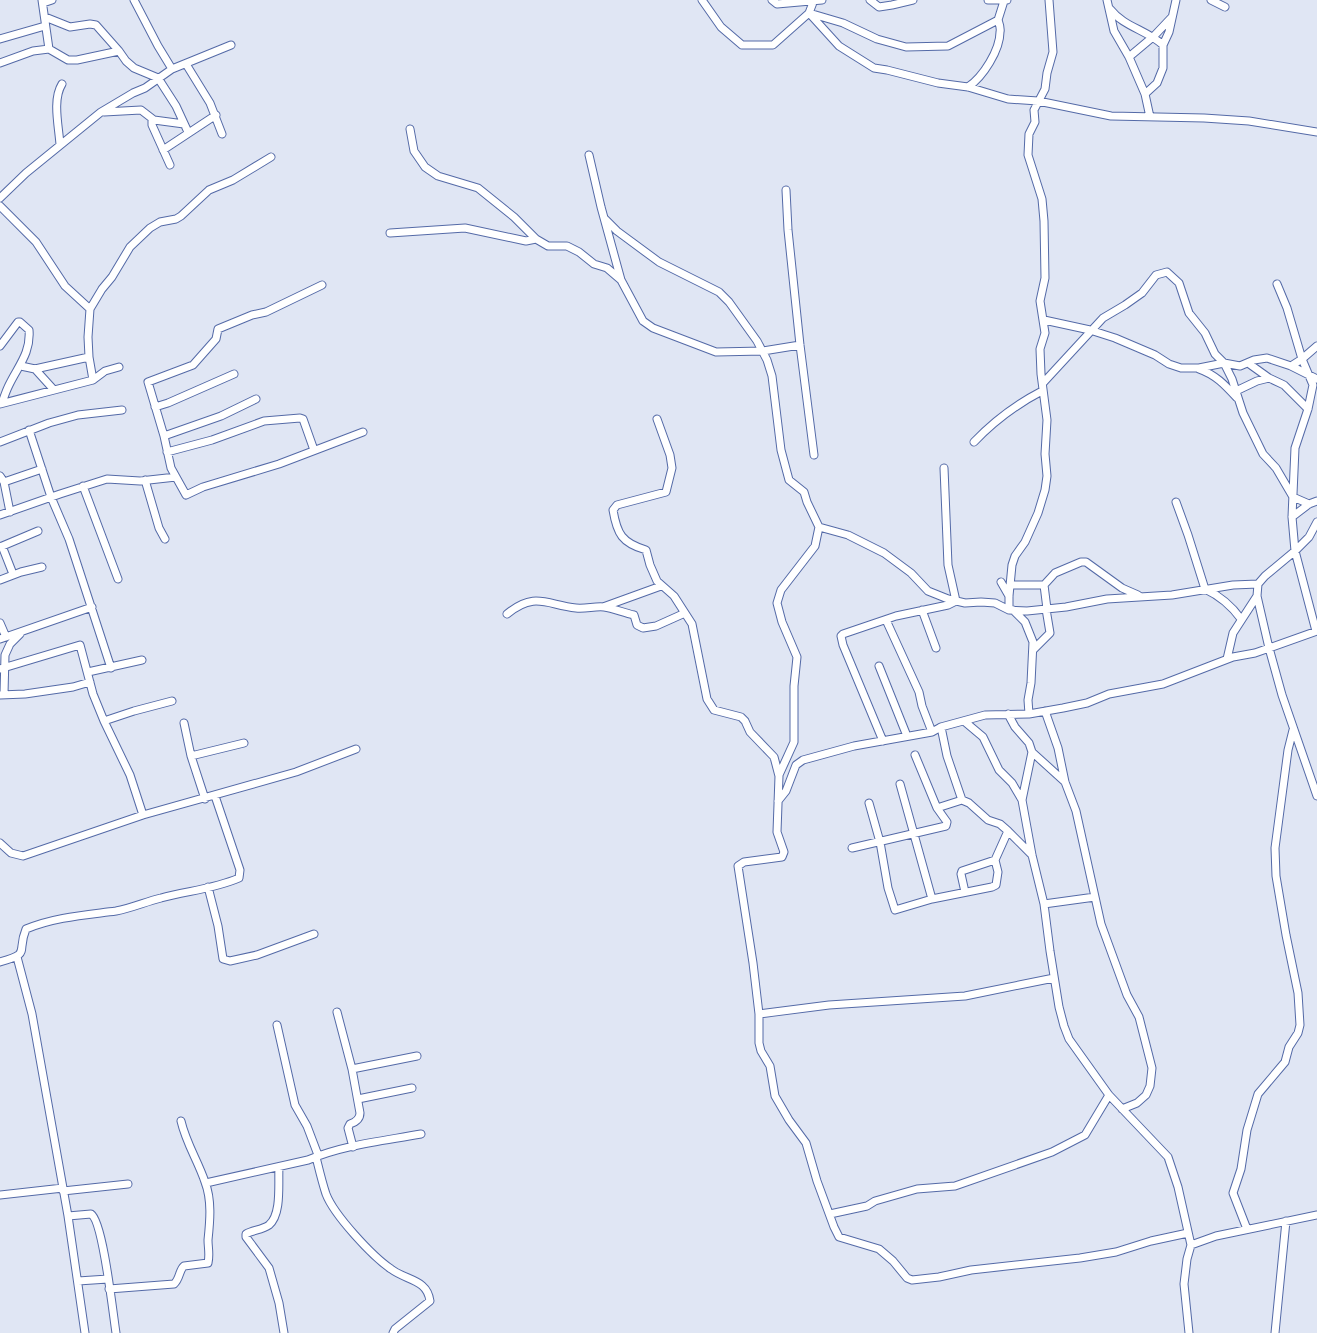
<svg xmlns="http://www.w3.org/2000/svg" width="1317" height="1333" font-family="'IBM Plex Sans',sans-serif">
<rect width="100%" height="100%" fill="#e0e6f4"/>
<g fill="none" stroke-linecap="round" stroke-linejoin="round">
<!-- street casing -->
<g stroke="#546aa7" stroke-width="9">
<path id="street" d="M42,0L49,49
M134,0L158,46L172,69
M702,0L721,27L742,45H773L809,13L814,0
M772,0L777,4L822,0
M870,0L879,7L892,5L913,0
M988,0H1007
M1107,0L1114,31L1129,57L1145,94L1150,117
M1211,0L1225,7
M43,3L52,0
M1110,9C1124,27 1147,30 1163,45
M809,13L839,46L874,68L887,70L938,83L968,87L1008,99L1038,101L1111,116L1204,118L1249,121L1317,132
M809,13L843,23L877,39L906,47L948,46L998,20L1004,1
M45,17L70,27L90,24L96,25L119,51L126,61L134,68L158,78L176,106L188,132
M0,39L45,26
M1129,57L1154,36L1171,18
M0,63L33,51L49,49L68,60H77L119,51
M186,64L210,103L222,134
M968,87C983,77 1000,50 1000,32C1001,28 999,23 998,20
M1145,94L1157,83L1163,68V45L1169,32L1176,0
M104,112L141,110L154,120L184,124
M152,119V125L170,165
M410,129L414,151L425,167L438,176L478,188L514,217L536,239L548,246H567L579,252L594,264L607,268L621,280L643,321L653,328L716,352L763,351L800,345
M60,145C59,127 52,100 62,84
M163,150L216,115
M589,155L601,207L621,280
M786,190L788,230L800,345L814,455
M0,198L26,173L101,112L133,93L145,88L172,69L231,45
M0,206L36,242L65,286L90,309
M605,219L617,231L659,262L719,292L729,302L757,341L767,360L772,376L781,450L789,480L804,492L807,502L819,527L848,535L884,553L911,573L928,591L948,599L965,603L981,602L995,603L1009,610L1027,611L1066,607L1107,599L1172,595L1233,585L1258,584
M390,233L465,228L526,241L536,239
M1277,284L1287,308L1302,359L1313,385L1308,409L1295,448L1292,517L1295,551L1316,631
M1044,320L1090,330L1115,338L1155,355L1169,364L1181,368H1199L1224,363L1240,366L1254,360L1267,358L1291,366L1317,379
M0,346L18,322H20L29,330C31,353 18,366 9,385C6,391 4,397 2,403
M1248,363L1269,378L1284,385L1308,409
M21,366L35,369L89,357
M1291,366L1302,359L1317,346
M35,369L54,390
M1199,369C1216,375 1225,385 1237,398
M93,380L89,357L88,337L90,309L102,289L112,277L130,247L150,228L160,222L176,219L181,216L209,190L233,180L271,157
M1043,383L1103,318L1125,305L1142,293L1156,275L1167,272L1179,283L1189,313L1205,333L1215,354L1224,363L1232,379L1243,413L1263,454L1276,468L1293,497L1309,504
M1236,391L1257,381L1269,378
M0,404L93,380L105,371L119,367
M155,407L168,403L234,374
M657,419L670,455L672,468L666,492L617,505L613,510C617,534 622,543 646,550L650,565L657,581L674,596L692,624L707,699L714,710L741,717L745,721L750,732L774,757L779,776L777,832L784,852L782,857L744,862L738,866L753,963L759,1014V1043L761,1051L770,1066L775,1096L789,1120L806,1143L817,1181L834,1227L839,1237L879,1249L893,1261L907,1278L912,1280L939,1277L971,1270L1080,1258L1116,1252L1151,1241L1188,1233
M29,430L51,497L69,539L111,668
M164,436L221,416L256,399
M0,442L49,423L78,415L122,410
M974,442C995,420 1015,405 1042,391
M167,452L212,440L264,421L300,418L303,419L314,450
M0,476L4,482L10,512
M176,477L171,468L164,436L148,382L193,365L216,339L218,329L252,315L266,312L322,285
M145,480L159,528L165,539
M4,482L42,469
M83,486L118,579
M1176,502L1188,535L1205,589C1220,596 1231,605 1241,619
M0,515L60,494L107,479L140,481L176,477L186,495L203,487L279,464L363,432
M1292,517L1309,504L1317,501
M1317,522L1309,537L1295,551L1265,576L1258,584L1257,596L1269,648L1282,695L1317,796
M2,546L13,574
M0,547L38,531
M0,580L21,572L42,567
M1001,582L1009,596
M1010,585H1044
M603,607L661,586
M1047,609L1044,585L1055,573L1081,562H1086L1122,588L1138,595
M922,610L936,648
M1009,610V596L1012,565L1015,556L1025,542L1038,513L1045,490L1047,476L1045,454L1047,420L1041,374L1040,349L1045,333L1040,301L1045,278L1044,221L1042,199L1028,155L1029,134L1035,122L1034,110L1045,89L1047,73L1053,52L1049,0
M1013,610L1025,622L1033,642L1031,683L1028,700L1029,714
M507,614C535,591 547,605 576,608C586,609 595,606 604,607C613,608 624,613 634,615L637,625L643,628L656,626L685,613
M886,620L919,692L922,706L932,732
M0,623L6,637
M0,639L92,607
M1033,650L1050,633L1046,609
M1227,659L1233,633L1257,596
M879,666L907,736
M0,669L80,645L93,694L104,721L130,775L143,815
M88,672L142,660
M4,694L5,655L10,644L20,634
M0,695L25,694L73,687L90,682
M1045,711L1058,748L1065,782L1076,811L1101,924L1127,995L1139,1017L1152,1068L1150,1086L1146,1095L1137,1103L1122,1109
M1008,714L1015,727L1029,743L1032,752L1065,782
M104,721L134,711L172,701
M964,721L983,737L999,770L1012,783L1022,800L1032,855L1044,904L1050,951L1059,1007L1064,1026L1069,1039L1109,1095L1168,1157L1178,1187L1191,1245L1187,1259L1184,1284L1189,1333
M184,723L191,756L205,799
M941,727L947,756L962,800L969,803L988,820L1000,824L1008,831L1032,855
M883,741L843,645L841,636L843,634L896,616L948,605L956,601L948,565L944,468
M915,755L937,808
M191,756L244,743
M779,775L794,742V686L797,657L782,622L777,603L781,590L815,546L819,527
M900,784L932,899
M1022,800L1032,752
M778,801L786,791L796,765L803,760L854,746L932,732L941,727L985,715L1029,714L1063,708L1087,703L1109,694L1163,684L1233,657L1255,653L1317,631
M869,803L880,842L888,888L895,910L932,899L992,887L996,885L998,872L995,860L1008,831
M0,843L11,853L23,856L143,815L296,772L356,749
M852,848L946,826L947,822L937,808L962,800
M208,887L218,926L223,959L230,961L257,955L314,934
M965,892L961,874L962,871L995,860
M1044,904L1095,897
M17,957L32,1014L68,1216L85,1333
M0,962C32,953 16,953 26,929C55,917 86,915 116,911C132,908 145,902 161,898C186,891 214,889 239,878L240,870L215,796
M337,1012L352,1069L360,1113C360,1119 356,1122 350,1124L348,1128L353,1147
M759,1014L829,1005L965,996L1054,978
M277,1025L295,1105L307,1126L318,1155
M352,1069L417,1056
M358,1099L412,1088
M316,1157C319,1169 322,1182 326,1194C334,1215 372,1256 391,1269C407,1281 427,1279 430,1301L395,1329L393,1333
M279,1167C278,1183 282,1214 269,1225C262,1230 253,1230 246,1234V1237L269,1268L279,1303L284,1333
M206,1183L308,1160C343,1145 383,1141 421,1134
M63,1191L128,1184
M0,1195L63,1188
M830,1214L867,1206L875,1201L917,1189L955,1186L1052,1152L1085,1135L1109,1095
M68,1216L91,1214C103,1221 113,1314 116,1333
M1247,1229L1233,1193L1241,1169L1247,1130L1258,1094L1285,1062L1289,1047L1298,1033L1300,1025L1298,993L1286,935L1276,876L1275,848L1288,750L1293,730
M1191,1245L1216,1236L1317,1215
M78,1281L108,1279
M109,1289L174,1284C180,1279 179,1270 184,1266L208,1263C210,1254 208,1248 208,1240C210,1221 212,1200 205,1182C198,1161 186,1143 181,1121
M1275,1333L1286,1221"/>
</g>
<!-- street -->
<use href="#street" stroke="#fff" stroke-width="7"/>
</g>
</svg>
